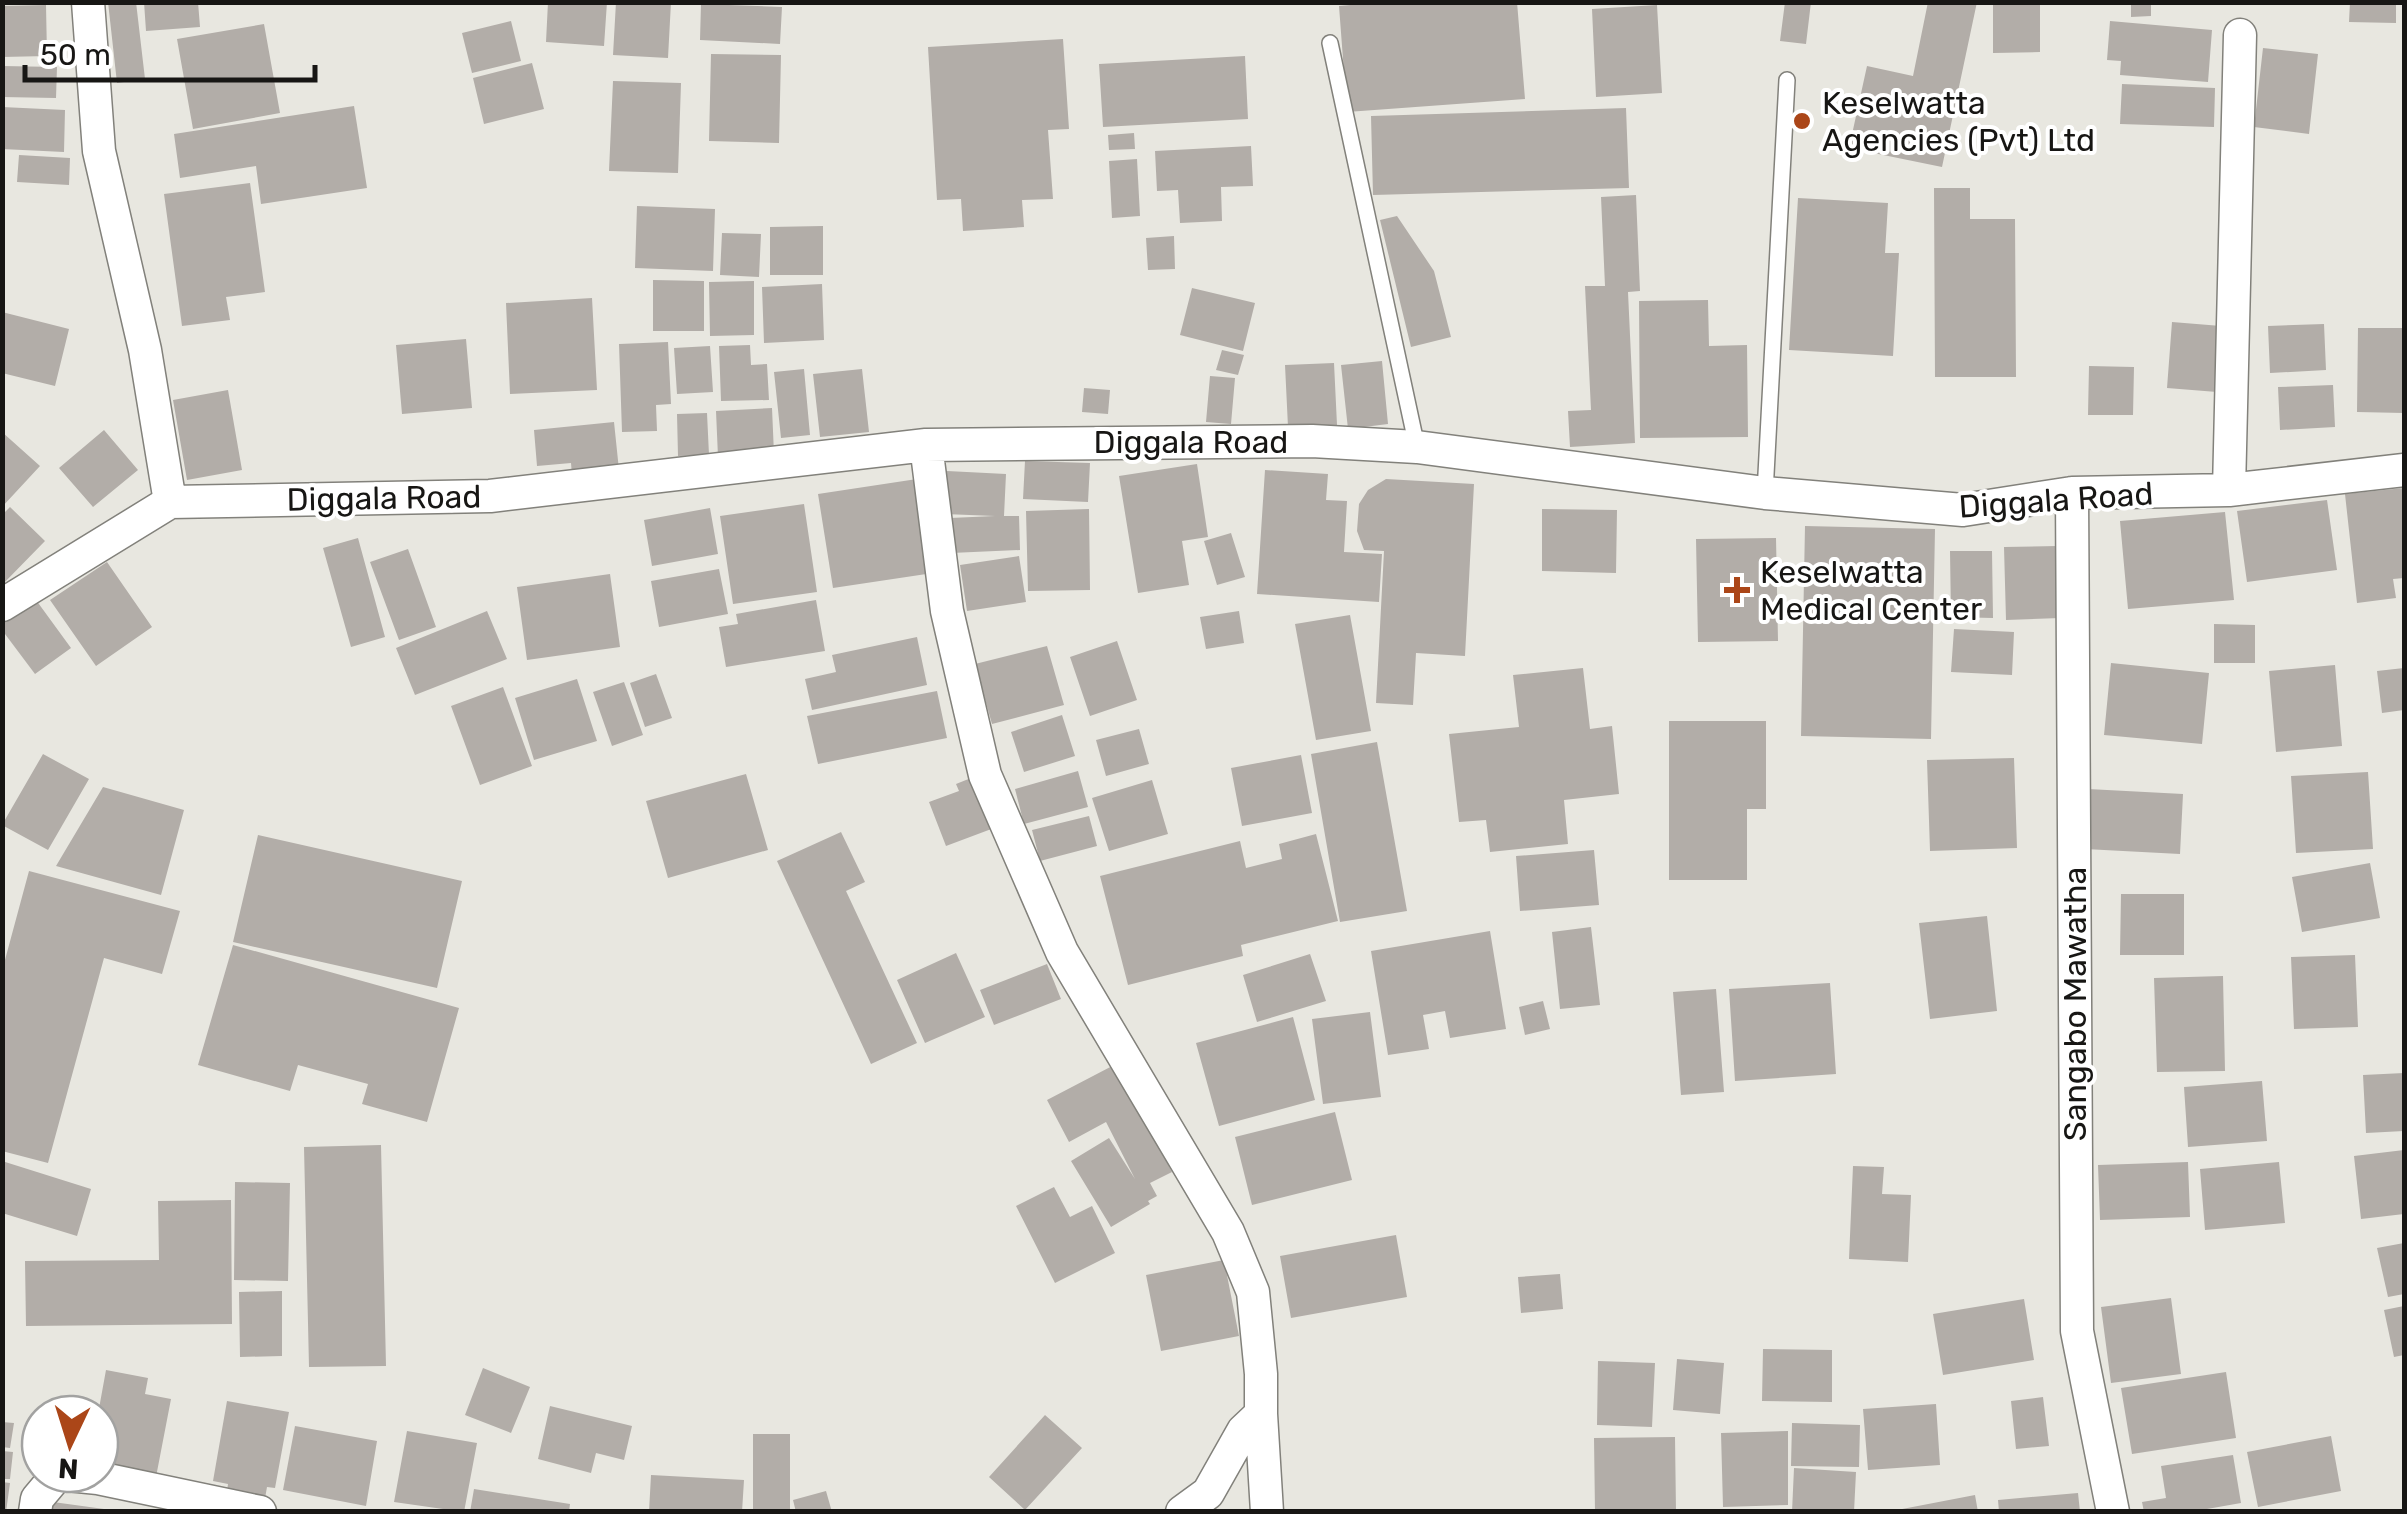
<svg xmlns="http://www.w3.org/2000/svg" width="2407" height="1514" font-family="Rubik,sans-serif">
<rect width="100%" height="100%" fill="#e8e7e0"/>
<!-- building -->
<path fill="#b2ada8" d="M108,2H136L145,79L117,83Z
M144,2H198L200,27L146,31Z
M548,2H607L604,46L546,42Z
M616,2H671L668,58L613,55Z
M1384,2H1517L1525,99L1347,112L1339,6Z
M1785,2H1811L1806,44L1780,41Z
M1928,2H1977L1942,167L1849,148L1867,66L1913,76Z
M1993,2H2040V52L1993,53Z
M2131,2H2151V16L2131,17Z
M2350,2H2396V23L2349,22Z
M701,4L782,7L780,44L700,40Z
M46,5L47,56L2,57V6Z
M1657,5L1662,93L1596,97L1592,9Z
M511,21L521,61L472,73L462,33Z
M2110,21L2212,30L2208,82L2120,75L2121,61L2107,60Z
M264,24L280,113L193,129L177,39Z
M1063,39L1069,129L1048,130L1053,199L1022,200L1024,227L963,231L961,199L937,200L928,47Z
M2263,48L2318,54L2309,134L2254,127Z
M711,54L781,55L779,143L709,141Z
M1245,56L1248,119L1103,127L1099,64Z
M532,63L544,109L484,124L473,78Z
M2,66L57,67L56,98L2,97Z
M613,81L681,83L678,173L609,171Z
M2122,84L2215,88L2214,127L2120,124Z
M354,106L367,188L261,204L256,166L180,178L174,134Z
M2,107L65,110L64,152L2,149Z
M1626,108L1629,188L1373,195L1371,116Z
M1134,133L1135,149L1109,150L1108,135Z
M1251,146L1253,186L1221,187L1222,221L1180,223L1178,190L1157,191L1155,151Z
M19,155L70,158L69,185L17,182Z
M1137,159L1140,216L1112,218L1109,161Z
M250,183L265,292L226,297L230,320L182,326L164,194Z
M1934,188H1970V219H2015L2016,377H1935Z
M1636,195L1640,291L1628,292L1635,443L1570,447L1568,411L1591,410L1585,286H1605L1601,197Z
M1798,198L1888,203L1885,253H1899L1893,356L1789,350Z
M637,206L715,209L713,271L635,268Z
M1397,216L1434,271L1451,337L1411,347L1380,220Z
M823,226V275H770V227Z
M722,233L761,234L759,277L720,275Z
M1174,236L1175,269L1148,270L1146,238Z
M653,280L704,281V331H653Z
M754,281V335L710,336L709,282Z
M822,284L824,340L764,343L762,287Z
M1192,288L1255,303L1243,351L1180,335Z
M592,298L597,390L510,394L506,303Z
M1708,300L1709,346L1747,345L1748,437L1640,438L1639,301Z
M2,312L69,329L55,386L2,373Z
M2172,322L2221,326L2217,392L2167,388Z
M2324,324L2326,370L2270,373L2268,326Z
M2358,328H2404V413L2357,412Z
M466,339L472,408L402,414L396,345Z
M668,342L671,404L656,405L657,431L622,432L619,344Z
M750,345L751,365L767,364L769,400L721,401L719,346Z
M710,346L713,392L677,394L674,348Z
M1222,350L1244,355L1238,375L1216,370Z
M1382,361L1388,424L1348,429L1341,365Z
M1334,363L1337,425L1288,427L1285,365Z
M2089,366L2134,367L2133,415H2088Z
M804,369L810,435L781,438L774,372Z
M862,369L869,432L820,437L813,374Z
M1210,376L1235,378L1231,424L1206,422Z
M2333,385L2335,427L2280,430L2278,387Z
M1084,388L1110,390L1108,414L1082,412Z
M228,390L242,470L187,480L173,400Z
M772,408L774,454L718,457L716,411Z
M707,413L709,455L678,456L677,414Z
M614,422L619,470L572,475L571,463L537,466L534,430Z
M104,430L138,470L93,507L59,468Z
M2,432L40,466L2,507Z
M1025,461L1090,463L1088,502L1023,499Z
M1197,464L1208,537L1182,541L1189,585L1138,593L1119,476Z
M1265,470L1328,474L1326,500L1347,501L1344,552L1382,554L1379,602L1257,594Z
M947,471L1006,474L1004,516H1019L1020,550L951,553L950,518L995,516L944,514Z
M917,479L933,573L833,588L818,494Z
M1386,479L1474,484L1465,656L1416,653L1413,705L1376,703L1384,551L1364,550L1357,531L1359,504L1368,490Z
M2404,488V578L2393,579L2396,598L2357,603L2345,494Z
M2327,500L2337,570L2247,582L2237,511Z
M804,504L817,592L733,604L720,516Z
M10,507L45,541L2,585V515Z
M710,508L718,554L652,566L644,520Z
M1089,509L1090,590L1028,591L1026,511Z
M1542,509L1617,510L1616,573L1542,571Z
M2225,512L2234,600L2128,609L2120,521Z
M1805,526L1935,529L1931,739L1801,736Z
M1231,533L1245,577L1217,585L1204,541Z
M358,538L385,637L351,647L323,548Z
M1776,538L1778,641L1698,642L1696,539Z
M2058,546L2060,618L2006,620L2004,547Z
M408,549L436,627L399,640L370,562Z
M1950,551H1992L1993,618L1951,617Z
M1019,556L1026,602L967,611L960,565Z
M107,562L152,627L96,666L50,600Z
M719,569L728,614L659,627L651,581Z
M610,574L620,647L527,660L517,587Z
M36,600L71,648L35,674L2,630V624Z
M816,600L825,651L726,667L719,627L738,624L736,614Z
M487,611L507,659L415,695L396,648Z
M1239,611L1244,643L1206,649L1200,617Z
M1350,615L1371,731L1316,740L1295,624Z
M2214,624L2255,625V663H2214Z
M1954,629L2014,632L2012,675L1951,672Z
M917,637L927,685L812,710L805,679L836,672L832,655Z
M1117,641L1137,700L1090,716L1070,657Z
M1047,646L1064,705L992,724L975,664Z
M2111,663L2209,673L2202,744L2104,735Z
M2335,665L2342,746L2276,752L2269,671Z
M1583,668L1590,729L1612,726L1619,794L1564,800L1568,844L1490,852L1486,820L1459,822L1449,734L1519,727L1513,675Z
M2404,668V710L2382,713L2377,671Z
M656,674L672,718L645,727L630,683Z
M577,679L597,741L534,760L515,698Z
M624,682L643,735L612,746L593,692Z
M503,687L532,766L480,785L451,706Z
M937,691L947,738L818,764L807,716Z
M1062,715L1075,756L1024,772L1011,732Z
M1669,721H1766V809H1747V880H1669Z
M1139,729L1149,764L1106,776L1096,740Z
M1377,742L1407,911L1340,922L1311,754Z
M43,754L89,779L48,850L2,825Z
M1301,755L1312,813L1242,826L1231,768Z
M2014,758L2017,848L1930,851L1927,760Z
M1078,771L1088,807L1024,824L1015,789Z
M2368,772L2373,849L2296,853L2291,776Z
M746,774L768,850L668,878L646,801Z
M976,776L1002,825L946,846L929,802L959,791L956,784Z
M1152,780L1168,834L1109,851L1092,798Z
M103,787L184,810L161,895L56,866Z
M2088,789L2183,794L2180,854L2085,849Z
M1089,816L1097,846L1040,861L1032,830Z
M841,832L865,882L846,891L917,1043L871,1064L777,861Z
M1316,834L1338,921L1241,945L1243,956L1128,985L1100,876L1240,841L1246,868L1282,859L1279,844Z
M258,835L462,881L437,988L233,942Z
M1594,850L1599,905L1520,911L1516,856Z
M2370,863L2380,918L2302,932L2292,877Z
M29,871L180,911L162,974L104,958L48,1163L2,1151V971Z
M2121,894H2184V955H2120Z
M1987,916L1997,1011L1930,1019L1919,923Z
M1591,927L1600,1005L1560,1009L1552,932Z
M1490,931L1506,1029L1450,1038L1445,1011L1423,1015L1429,1049L1388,1055L1371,951Z
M233,945L459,1008L427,1122L362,1104L368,1084L298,1065L290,1091L198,1065Z
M956,953L985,1017L925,1043L897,980Z
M1310,954L1326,1001L1257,1022L1243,975Z
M2355,955L2358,1027L2294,1029L2291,957Z
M1047,964L1061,999L994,1025L980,990Z
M2223,976L2225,1071L2157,1072L2154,978Z
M1830,983L1836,1074L1735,1081L1729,989Z
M1716,989L1724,1092L1681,1095L1673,992Z
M1543,1001L1550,1029L1525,1035L1519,1007Z
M1370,1012L1381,1097L1323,1104L1312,1019Z
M1293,1017L1315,1100L1219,1126L1196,1043Z
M1116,1064L1172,1172L1150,1183L1157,1196L1148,1201L1150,1204L1111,1227L1071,1161L1109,1138L1135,1179L1106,1122L1069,1142L1047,1100Z
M2404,1073V1131L2366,1133L2363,1075Z
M2262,1081L2267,1141L2188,1147L2184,1087Z
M1335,1112L1352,1180L1252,1205L1235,1137Z
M381,1145L386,1366L309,1367L304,1147Z
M2404,1150V1214L2361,1219L2354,1156Z
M2,1161L91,1189L77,1236L2,1213Z
M2188,1162L2190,1217L2100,1220L2098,1165Z
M2279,1162L2285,1223L2205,1230L2200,1169Z
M1853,1166L1884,1167L1882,1194L1911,1195L1908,1262L1849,1259Z
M235,1182L290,1183L288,1281L234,1280Z
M1054,1187L1070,1217L1092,1206L1115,1253L1055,1283L1016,1206Z
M231,1200L232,1324L26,1326L25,1261L159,1260L158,1201Z
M1396,1235L1407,1297L1291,1318L1280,1256Z
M2404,1243V1294L2388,1297L2377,1248Z
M1224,1260L1239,1336L1161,1351L1146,1275Z
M1560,1274L1563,1309L1521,1313L1518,1277Z
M282,1291V1356L240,1357L239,1292Z
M2171,1298L2181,1374L2111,1383L2101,1307Z
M2024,1299L2034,1360L1943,1375L1933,1314Z
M2404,1306V1355L2394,1357L2384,1310Z
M1763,1349L1832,1350V1402L1762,1401Z
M1677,1359L1724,1363L1720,1414L1673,1410Z
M1598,1361L1655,1363L1652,1427L1597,1425Z
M483,1368L530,1387L511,1433L465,1415Z
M106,1370L148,1378L145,1394L171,1399L156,1477L100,1466L98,1414Z
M2226,1372L2236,1438L2132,1454L2121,1388Z
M2043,1397L2049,1446L2016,1449L2011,1401Z
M227,1401L289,1412L275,1488L267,1487L264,1504L226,1498L228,1484L213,1481Z
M1936,1404L1940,1465L1868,1470L1863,1409Z
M550,1406L632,1426L624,1460L596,1453L591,1473L538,1459Z
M1045,1415L1082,1448L1025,1510L989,1477Z
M2,1422L14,1423L10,1448L2,1447Z
M1792,1423L1860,1425L1859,1467L1791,1466Z
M295,1426L377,1441L366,1506L283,1490Z
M407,1431L477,1443L464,1512L394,1502Z
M1788,1431V1505L1723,1507L1721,1433Z
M753,1434H790V1512H753Z
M2331,1436L2341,1491L2258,1507L2247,1452Z
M1675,1437L1676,1512H1595L1594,1438Z
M2,1451L13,1452L10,1479H2Z
M2233,1455L2241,1503L2190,1512H2144L2142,1502L2166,1498L2161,1466Z
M1794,1468L1856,1472L1854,1512H1792Z
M651,1475L744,1480L742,1512H649Z
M2,1482L10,1483L6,1512H2Z
M474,1489L570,1504L569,1512H470Z
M826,1491L832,1512H796L793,1500Z
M2078,1493L2080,1512H1999L1998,1500Z
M1975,1495L1978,1512H1897V1510Z
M53,1502L104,1509L103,1512H52Z"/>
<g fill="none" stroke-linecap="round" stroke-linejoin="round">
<!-- service casing -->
<g stroke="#82817b" stroke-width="18">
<path id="service" d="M1330,43L1417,447
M1765,493L1787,80"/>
</g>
<!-- minor casing -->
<g stroke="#82817b" stroke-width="35">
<path id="minor" d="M88,2L99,151L145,350L170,502
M926,445L947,611L985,775L1062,952L1228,1232L1253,1292L1261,1374V1414L1243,1431L1208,1493L1182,1512
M2229,490L2240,35
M2072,493L2077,1331L2113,1512
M2,605L170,502L490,496L926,445L1312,441L1417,447L1765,493L1963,510L2072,493L2229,490L2404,470
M1261,1414L1267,1512
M35,1512L37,1499L58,1474L98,1478L260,1512"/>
</g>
<!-- service -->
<use href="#service" stroke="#fff" stroke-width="15"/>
<!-- minor -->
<use href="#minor" stroke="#fff" stroke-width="32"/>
</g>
<!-- markers -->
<g fill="#ab4618" stroke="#fff" stroke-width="4">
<circle cx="1802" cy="121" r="10"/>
<path d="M1732 575h10v10h10v10h-10v10h-10v-10h-10v-10h10z"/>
</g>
<g text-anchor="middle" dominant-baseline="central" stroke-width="8" stroke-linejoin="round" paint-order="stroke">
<!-- poi labels -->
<g font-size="32" fill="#171614" stroke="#fff" text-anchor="start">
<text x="1822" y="103">Keselwatta<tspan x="1822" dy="37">Agencies (Pvt) Ltd</tspan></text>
<text x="1760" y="572">Keselwatta<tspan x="1760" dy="37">Medical Center</tspan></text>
</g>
<!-- street labels -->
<g font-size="32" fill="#171614" stroke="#fff">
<text x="1191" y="442">Diggala Road</text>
<text transform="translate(384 498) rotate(-1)">Diggala Road</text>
<text transform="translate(2056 500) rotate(-4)">Diggala Road</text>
<text transform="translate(2075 1004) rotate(-90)">Sangabo Mawatha</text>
</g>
</g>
<!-- border -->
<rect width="2407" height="1514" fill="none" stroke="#171614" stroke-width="10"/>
<!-- north arrow -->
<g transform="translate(70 1444) rotate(184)"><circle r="48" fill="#ffffff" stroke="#a2a2a1" stroke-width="2.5"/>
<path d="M0-8L18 38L0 25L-18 38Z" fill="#ab4618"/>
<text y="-15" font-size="28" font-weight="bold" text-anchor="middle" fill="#171614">N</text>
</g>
<!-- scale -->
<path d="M25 65v15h290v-15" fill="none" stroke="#171614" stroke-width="5"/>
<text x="40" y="65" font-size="30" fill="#171614" stroke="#ffffff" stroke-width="8" paint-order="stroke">50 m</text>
</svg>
